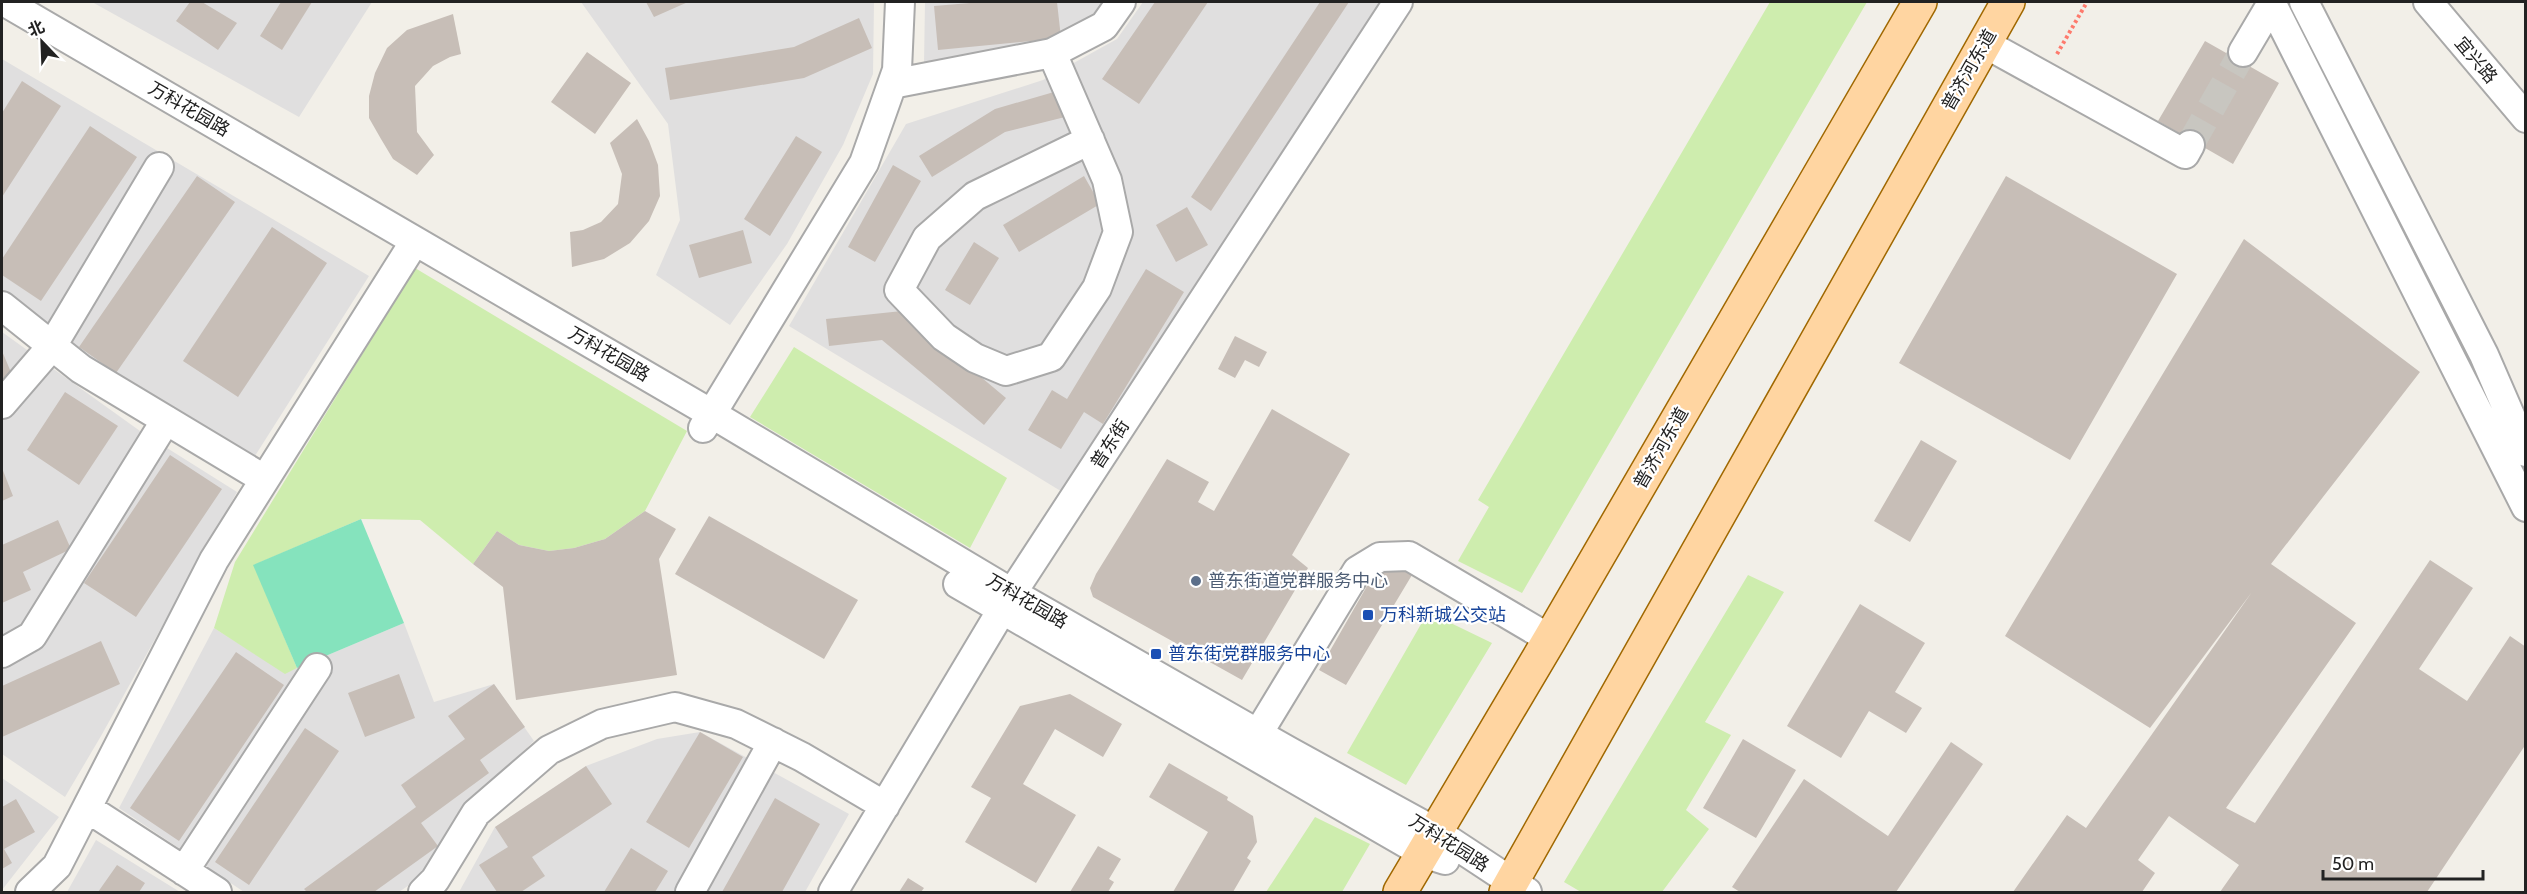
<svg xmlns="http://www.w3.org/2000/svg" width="2527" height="894" font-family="Cabin,'Noto Sans SC',sans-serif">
<rect width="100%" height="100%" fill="#f2efe8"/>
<!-- residential -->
<path fill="#e0dfdf" d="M92,2H372L299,117Z
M581,2H874L873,74L843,145L787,244L730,325L656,275L680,220L668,124Z
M925,2H1111L1098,20L1045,46L924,64Z
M1143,2H1382L1064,493L789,326L906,124L1043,80L1117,39Z
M2,59L369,276L253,459L127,385L2,293Z
M2,332L140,431L237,492L101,736L65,797L2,754Z
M404,623L434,702L494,684L534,741L477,796L428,872L399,892H244L119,808L214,628L285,673Z
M700,732L849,814L805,892H459L495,827L586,766L657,739Z
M2,778L59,817L2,890Z
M96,840L180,892H67Z"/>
<!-- grass -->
<path fill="#ceedae" d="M1770,2H1867L1522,593L1458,561L1489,507L1478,500Z
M415,268L687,431L645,511L605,539L574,548L549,551L519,545L497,531L473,564L420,520L361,519L254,565L297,668L285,674L214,628L235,562Z
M794,347L1007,478L970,548L750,417Z
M1748,575L1784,592L1705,722L1731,735L1686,810L1709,829L1662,892H1581L1564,882Z
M1428,612L1492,643L1406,785L1347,753Z
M1315,817L1370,844L1342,892H1266Z"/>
<!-- pitch -->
<path fill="#85e3bd" d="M361,519L404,623L297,668L253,565Z"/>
<!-- building -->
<path fill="#c7beb7" d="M190,2H202L237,23L218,50L176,21Z
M281,2H312L282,50L260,36Z
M646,2H688L654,17Z
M982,2H1057L1061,38L938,50L934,6Z
M1155,2H1208L1139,104L1102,79Z
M1320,2H1349L1211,211L1191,197Z
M453,14L461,54L450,57L433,66L415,86L417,132L434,155L417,175L393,159L381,139L369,118V96L375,73L387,48L407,30Z
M859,18L872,48L804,78L670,100L665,68L794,47Z
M2205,41L2279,83L2233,164L2158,121Z
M587,52L631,83L595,134L551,102Z
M22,81L61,106L2,197V113Z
M1054,92L1069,116L1005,132L932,177L919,156L995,109Z
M637,119L649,141L658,165L660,196L649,221L630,243L604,259L572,267L570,232L583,230L601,222L618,204L622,174L610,143Z
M90,126L137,157L41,301L2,275V259Z
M796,136L822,152L770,236L744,219Z
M893,165L921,181L875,262L848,247Z
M197,176L235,202L116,373L79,347Z
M1084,176L1100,204L1019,252L1003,225Z
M2006,176L2177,274L2070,460L1899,363Z
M1187,207L1208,245L1176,262L1156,225Z
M272,227L327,263L238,397L183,361Z
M743,230L752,263L699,278L689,245Z
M2244,239L2420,372L2271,564L2356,623L2226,808L2255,823L2430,560L2473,588L2419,669L2467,701L2510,636L2526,647V744L2427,892H2220L2239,865L2169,816L2138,860L2155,873L2142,892H2013L2067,815L2086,828L2252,592L2150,728L2005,636Z
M974,242L999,258L970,305L945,290Z
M1146,269L1184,292L1103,424L1084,412L1061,449L1028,430L1052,390L1067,399Z
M902,311L1006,398L984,425L882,340L829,346L826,319Z
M1235,336L1267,352L1259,367L1245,360L1235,378L1218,369Z
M2,351L13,377L2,383Z
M65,392L118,426L79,485L27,450Z
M1272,409L1350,454L1292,555L1308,568L1242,680L1093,597L1090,588L1096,574L1167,459L1209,482L1198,502L1214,511Z
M1921,440L1957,461L1910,542L1874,521Z
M170,455L222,489L136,617L84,583Z
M2,468L13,496L2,501Z
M645,511L676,529L659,559L677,675L516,700L503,587L473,564L497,531L519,545L549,551L574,548L605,539Z
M709,516L858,600L824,659L675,574Z
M58,520L71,549L23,572L31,590L2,603V545Z
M1383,558L1412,575L1346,685L1319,670Z
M1860,604L1925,643L1895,692L1922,708L1906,733L1869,711L1841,758L1787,726Z
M101,641L120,684L2,737V686Z
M236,652L284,685L179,841L130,808Z
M399,674L415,718L365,737L348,693Z
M494,684L525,727L480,760L489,773L421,823L438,846L374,892H307L304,889L416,807L401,785L465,739L448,716Z
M1070,694L1122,724L1103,757L1055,729L1023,784L1076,815L1036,883L965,842L991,798L971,787L1020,706Z
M305,728L339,751L249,885L215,862Z
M700,732L743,757L689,848L646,822Z
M1743,739L1796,770L1756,838L1703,808Z
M1951,742L1983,764L1896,892H1740L1732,887L1804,779L1888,836Z
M1169,763L1228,797L1227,800L1253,816L1257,842L1247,858L1251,861L1233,892H1173L1208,832L1149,797Z
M586,766L612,804L532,857L545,876L521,892H497L479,865L508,847L495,827Z
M775,798L820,824L782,892H722Z
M16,799L35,832L4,849L12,863L2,869V807Z
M1098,846L1121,859L1109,879L1114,882L1108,892H1070Z
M631,848L668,871L655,892H604Z
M117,865L145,883L139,892H98Z
M908,878L924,888L921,892H899Z"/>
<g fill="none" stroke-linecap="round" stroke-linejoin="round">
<!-- minor-tunnel -->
<path stroke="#c8c6c0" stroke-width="28" stroke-dasharray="28 14" stroke-linecap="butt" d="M2190,145L2243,52"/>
<!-- minor casing -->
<g stroke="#a9a9a9" stroke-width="32">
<path id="minor" d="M5,2L712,414L1012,593L1290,752L1436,832L1527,892
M2271,2L2526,507
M2304,2L2484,355L2526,452
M2428,2L2526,118
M1984,43L2185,154L2190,145
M2243,52L2272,3
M1052,53L1107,180L1118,232L1097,288L1051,357L1006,371L975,358L944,337L899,290L927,238L975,196L1090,140
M892,84L1052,53L1104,26L1121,2
M2,306L81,369L264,479
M2,404L52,346L159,167
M703,428L864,163L897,70L900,2
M958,584L1423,853L1445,860
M2,653L32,636L166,420
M1248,750L1357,571L1380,557L1409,556L1550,639
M87,808L217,892
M184,871L317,668
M30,892L57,866L214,560L415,241
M423,892L435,880L476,813L549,750L602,724L675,707L736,724L802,757L885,806
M690,892L773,742
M833,892L1012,593L1398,2"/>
</g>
<!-- major casing -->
<g stroke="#a06800" stroke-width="36">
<path id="major" d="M1400,892L1550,639L1920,2
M1506,892L2008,2"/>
</g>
<!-- path -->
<path stroke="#fe7a6d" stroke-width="4" stroke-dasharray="3 3" stroke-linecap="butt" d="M2057,54L2087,2"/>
<!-- minor -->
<use href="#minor" stroke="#fff" stroke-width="28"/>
<!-- major -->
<use href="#major" stroke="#ffd5a1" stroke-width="33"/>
</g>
<!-- markers -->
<circle fill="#5c6f8a" stroke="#fff" stroke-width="2" cx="1196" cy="581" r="6"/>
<g fill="#1a4fb4" stroke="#fff" stroke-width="2">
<rect x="1362" y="609" width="12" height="12" rx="3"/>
<rect x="1150" y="648" width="12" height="12" rx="3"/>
</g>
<g text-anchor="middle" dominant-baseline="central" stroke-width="4.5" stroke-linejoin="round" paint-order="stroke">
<!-- street labels -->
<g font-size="18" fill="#222" stroke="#fff">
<text transform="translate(2476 60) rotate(50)">宜兴路</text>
<text transform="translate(1969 70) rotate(-60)">普济河东道</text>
<text transform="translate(189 109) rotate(30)">万科花园路</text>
<text transform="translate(609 354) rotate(30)">万科花园路</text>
<text transform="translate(1110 444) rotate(-57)">普东街</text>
<text transform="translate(1661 448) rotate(-60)">普济河东道</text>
<text transform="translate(1027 601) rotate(30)">万科花园路</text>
<text transform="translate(1449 843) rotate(32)">万科花园路</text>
</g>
<!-- service labels -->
<g font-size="18" fill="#4e5e75" stroke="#fff" text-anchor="start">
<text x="1208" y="581">普东街道党群服务中心</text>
</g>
<!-- transit labels -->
<g font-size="18" fill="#164399" stroke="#fff" text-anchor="start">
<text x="1380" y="615">万科新城公交站</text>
<text x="1168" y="654">普东街党群服务中心</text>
</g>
</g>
<!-- border -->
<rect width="2527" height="894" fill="none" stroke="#222222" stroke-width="6"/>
<!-- north arrow -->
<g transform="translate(42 42) rotate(337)" stroke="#ffffff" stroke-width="4.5" paint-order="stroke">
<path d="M0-4.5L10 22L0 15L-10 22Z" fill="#222222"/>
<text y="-9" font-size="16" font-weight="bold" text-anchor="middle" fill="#222222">北</text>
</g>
<!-- scale -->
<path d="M2323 870v9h160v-9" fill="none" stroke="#222222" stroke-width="3"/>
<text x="2332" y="870" font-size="18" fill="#222222" stroke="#ffffff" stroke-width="4.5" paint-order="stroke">50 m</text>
</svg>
